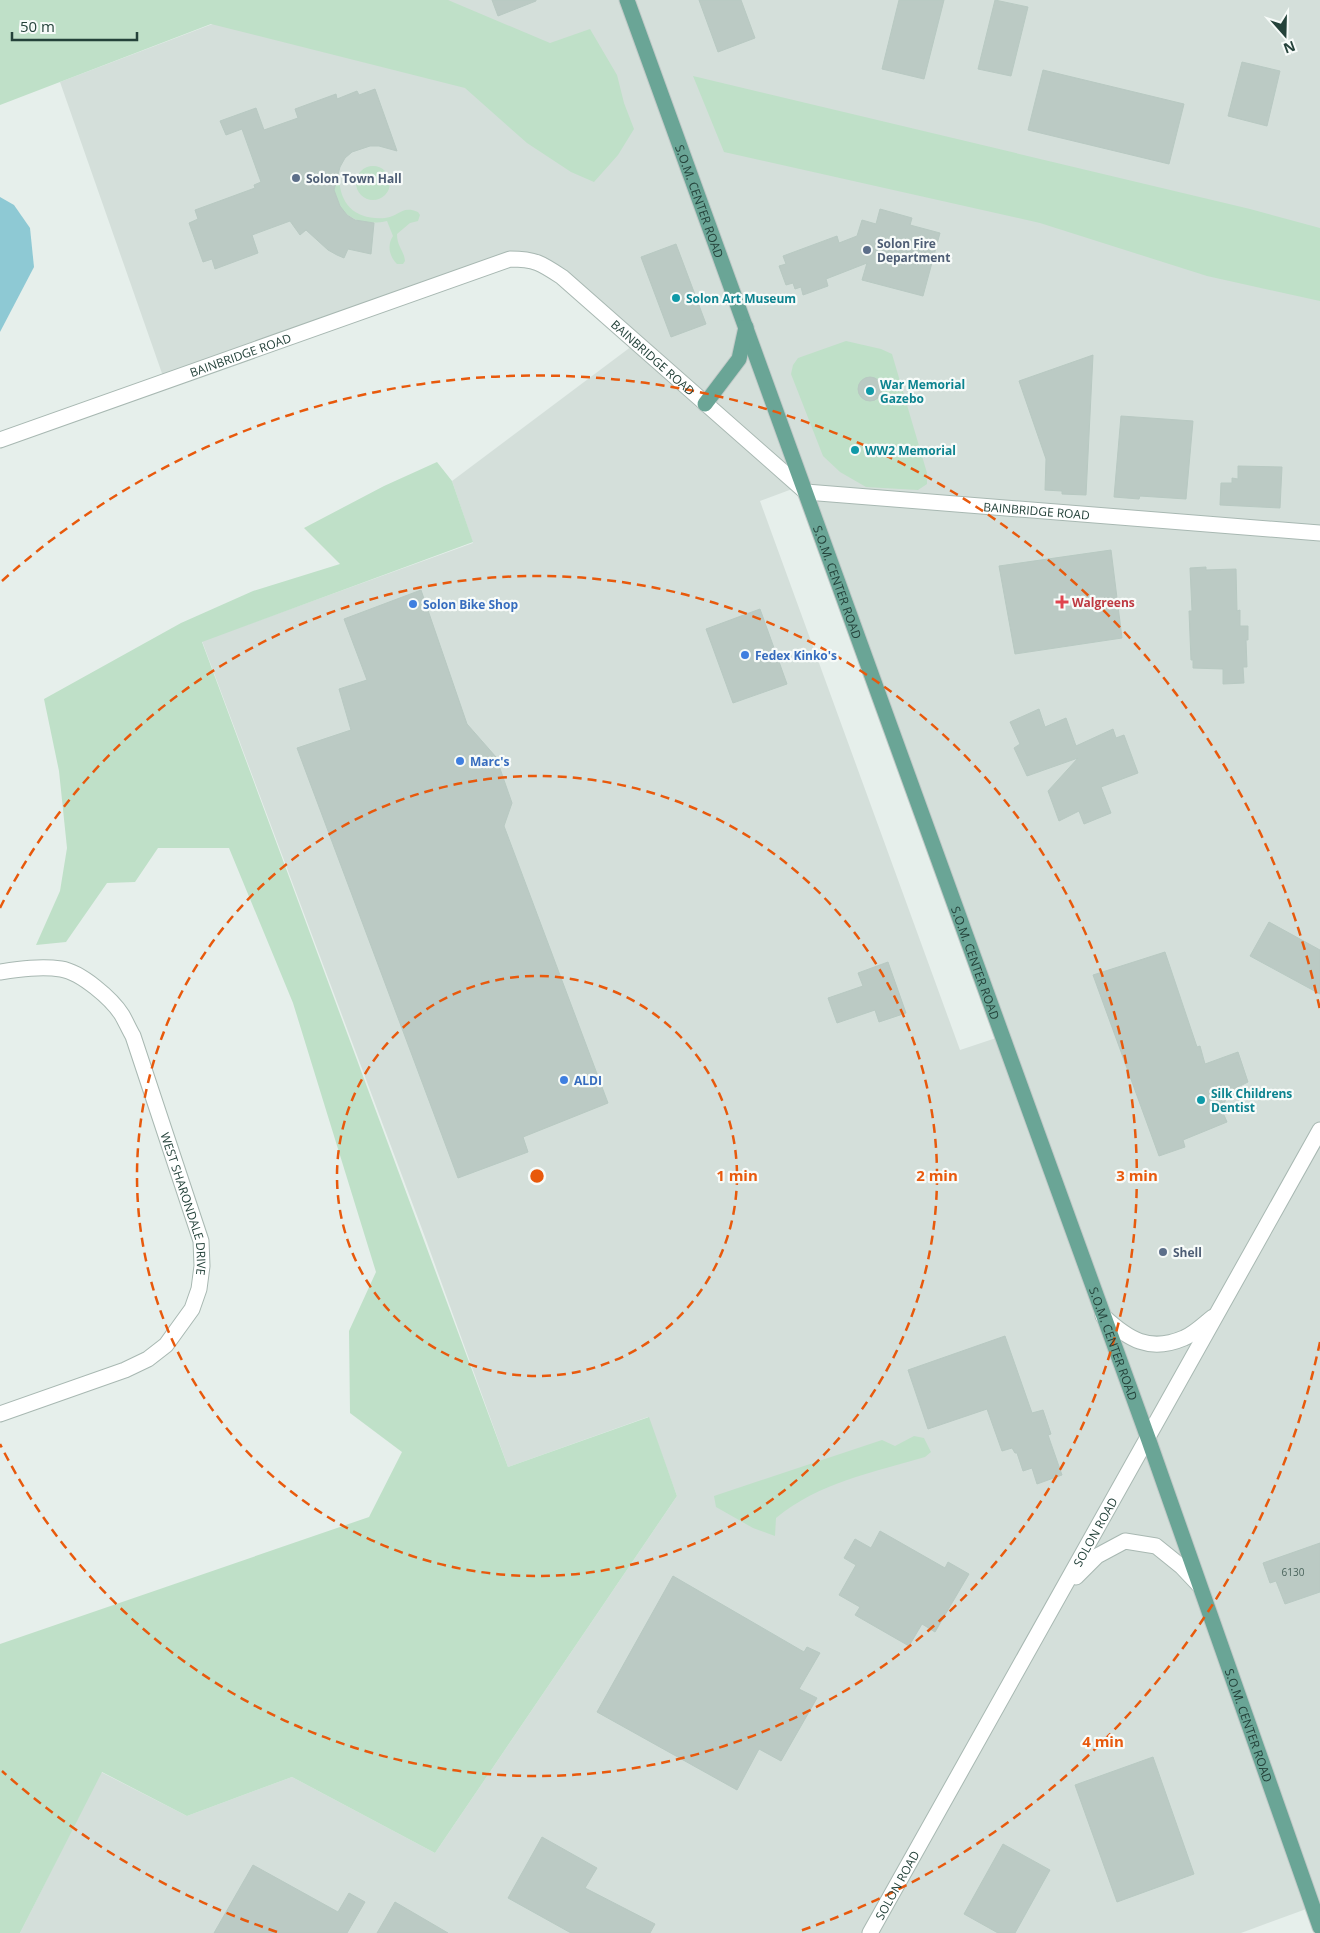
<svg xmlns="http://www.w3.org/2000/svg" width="1320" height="1933" font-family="'Open Sans',sans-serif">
<rect width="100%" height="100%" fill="#e6efeb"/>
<!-- built -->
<path fill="#d4dfda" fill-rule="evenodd" d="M258,0H1320V1904L1241,1933H20L101,1772L187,1816L292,1777L435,1853L677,1496L648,1417L508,1467L425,1237L202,641L473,543L452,481L636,343L529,259L165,382L60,82L268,3ZM803,485L1002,1036L960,1050L760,501Z"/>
<!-- green -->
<path fill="#bfe0c8" d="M0,0H448L550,43L590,29L617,75L624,103L634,129L618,155L594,182L571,172L527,143L465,88L211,24L0,105Z
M693,76L1250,209L1320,228V301L1207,276L1040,223L724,152Z
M356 183a17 17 0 1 1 34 0a17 17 0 1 1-34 0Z
M334,177H339C340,206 356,220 385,218C399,217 401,205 418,212L420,215L418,221L410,223L397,234C397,247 404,250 405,261L403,264H397C389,256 387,245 393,236L387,221C356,228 329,211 334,177Z
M846,341L881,349L892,354L927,473V484L918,490L866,487L840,472L823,456L791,374L793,365L798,358Z
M437,462L452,481L473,542L202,642L508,1467L649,1417L677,1496L435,1853L292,1777L187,1816L102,1772L20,1933H0V1644L369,1517L402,1452L350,1413L349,1331L376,1272L293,1003L229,848H158L135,882L107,883L66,942L36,945L60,891L67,848L59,771L44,699L181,623L253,591L340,564L304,528L384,486Z
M914,1436L924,1438L931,1452L925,1457C874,1472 818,1483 776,1518L775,1536L753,1528L716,1507L714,1496L882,1440L895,1446Z"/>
<!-- water -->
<path fill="#8ec9d4" d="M0,197L14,205L30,228L34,267L0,332Z"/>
<!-- building -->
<path fill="#bbcac4" stroke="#b8c9c2" d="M492,0H536V1L498,16Z
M699,0H741L755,38L718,52Z
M899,0H944L924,79L882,69Z
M995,0L1028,7L1011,76L978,69Z
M1242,62L1280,71L1267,126L1228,116Z
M1043,70L1184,104L1169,164L1028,130Z
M375,89L397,151L379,146H370L352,152L345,158L340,167L334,190L340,206L347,215L355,220L374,223L371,254L348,249L344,258L337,255L328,250L306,230L300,235L290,221L252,235L258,253L215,269L212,259L203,262L189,223L198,219L195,210L255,188L254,185L261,182L242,129L226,135L220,121L256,108L264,130L298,118L295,109L336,94L337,99L357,91L359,95Z
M880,209L912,218L910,225L940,233L923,296L862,280L867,263L826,279L828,286L803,295L801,287L795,289L793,283L786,285L779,266L786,264L783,256L837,236L839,243L857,236L862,220L876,224Z
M676,244L706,324L671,337L641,257Z
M1093,355L1086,495L1062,494V491L1045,490L1046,459L1019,381Z
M858 389a12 12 0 1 1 24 0a12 12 0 1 1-24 0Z
M1121,416L1193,421L1186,499L1140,496L1139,499L1114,497Z
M1238,466L1282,467L1280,508L1220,505L1221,483H1232V478L1238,479Z
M1111,550L1122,638L1015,654L999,566Z
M1206,567V570L1236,569L1237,611L1240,610V626H1248V640H1246L1247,667H1243L1244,683L1223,684V669L1193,668V660H1191L1189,611H1192L1190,568Z
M421,590L467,724L496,757L512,803L504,826L608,1103L523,1137L528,1152L458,1178L297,748L351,730L339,689L367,680L344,619Z
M760,609L787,684L733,703L706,629Z
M1039,709L1045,727L1066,718L1076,746L1113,729L1116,738L1124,735L1138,773L1101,787L1111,813L1084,824L1079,811L1059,821L1048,791L1078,758L1027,776L1014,748L1020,744L1010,722Z
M1269,922L1320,950V994L1250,956Z
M1165,952L1197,1047L1200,1046L1205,1064L1238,1052L1248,1082L1232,1090L1221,1108L1227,1122L1183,1140L1185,1147L1159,1156L1093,975Z
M888,962L906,1013L879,1022L875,1010L837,1023L828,998L863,986L858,973Z
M1005,1336L1032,1413L1043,1410L1051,1434L1048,1435L1062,1475L1037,1484L1032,1468L1023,1471L1017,1453H1015L1012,1448L1002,1451L987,1409L928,1429L908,1370Z
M880,1531L945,1568L948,1562L969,1574L935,1632L922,1624L909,1646L855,1615L860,1607L839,1595L856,1565L844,1558L855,1539L871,1548Z
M1320,1543V1592L1285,1604L1276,1581L1270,1583L1263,1563Z
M673,1576L804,1652L807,1647L820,1653L799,1689L817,1698L781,1761L759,1749L737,1790L597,1712Z
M1153,1757L1194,1874L1117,1902L1075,1785Z
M542,1837L597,1868L585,1888L655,1924L650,1933H571L508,1898Z
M1003,1844L1050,1870L1015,1933H998L964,1914Z
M253,1865L338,1912L349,1893L365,1902L347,1933H214Z
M395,1902L448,1933H377Z"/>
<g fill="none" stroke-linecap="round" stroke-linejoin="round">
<!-- minor casing -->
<g stroke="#a8b8b2" stroke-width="17">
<g id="minor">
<path id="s1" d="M0,972C20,969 41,966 61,969C81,972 112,999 122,1015C126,1022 129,1029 133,1036L201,1241L202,1266L199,1289L192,1309L166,1345L148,1359L125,1370L0,1414"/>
</g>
</g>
<!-- tertiary casing -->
<g stroke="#a8b8b2" stroke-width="17">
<g id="tertiary">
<path id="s2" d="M0,440L510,259C535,259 541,263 562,277L806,492L1320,533"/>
<path d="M1103,1316C1128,1339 1149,1353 1184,1338C1194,1334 1204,1324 1213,1317"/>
<path d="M1076,1577L1097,1556L1125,1541L1156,1546L1182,1567L1199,1585"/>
<path id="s3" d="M870,1933L1320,1130"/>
</g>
</g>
<!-- primary casing -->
<g stroke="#c2cac8" stroke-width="17">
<g id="primary">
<path id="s4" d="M627,0L1148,1438L1320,1927"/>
<path d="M705,404L739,359L746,327"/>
</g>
</g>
<!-- minor -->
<use href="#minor" stroke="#fff" stroke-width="15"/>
<!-- tertiary -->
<use href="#tertiary" stroke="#fff" stroke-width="15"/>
<!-- primary -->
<use href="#primary" stroke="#6aa596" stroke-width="15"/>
</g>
<!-- distance rings -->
<g fill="none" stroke="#e8590c" stroke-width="2.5" stroke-dasharray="9 6">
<circle cx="537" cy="1176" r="200"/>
<circle cx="537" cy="1176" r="400"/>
<path d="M0 908A600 600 0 1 1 0 1444"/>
<path d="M1320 1342A800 800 0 0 1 797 1932M277 1932A800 800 0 0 1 2 1771M2 581A800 800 0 0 1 1320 1010"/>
</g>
<!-- markers -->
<g fill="#5c6f8a" stroke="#f7fbf9" stroke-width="2">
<circle cx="296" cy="178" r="5"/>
<circle cx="867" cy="250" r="5"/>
<circle cx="1163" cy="1252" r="5"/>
</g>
<g fill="#0f9aa8" stroke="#f7fbf9" stroke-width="2">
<circle cx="676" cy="298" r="5"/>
<circle cx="870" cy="391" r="5"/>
<circle cx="855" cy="450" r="5"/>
<circle cx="1201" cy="1100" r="5"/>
</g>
<path fill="#e0444e" stroke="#f7fbf9" stroke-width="2" d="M1059.5 594.5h5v5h5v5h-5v5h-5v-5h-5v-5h5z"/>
<g fill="#3f7fe0" stroke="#f7fbf9" stroke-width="2">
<circle cx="413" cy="604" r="5"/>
<circle cx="745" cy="655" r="5"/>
<circle cx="460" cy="761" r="5"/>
<circle cx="564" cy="1080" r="5"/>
</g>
<g text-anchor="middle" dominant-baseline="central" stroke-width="4.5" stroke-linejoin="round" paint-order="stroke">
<!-- number labels -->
<g font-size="10" fill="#4a645c">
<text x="1293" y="1572">6130</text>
</g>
<!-- service labels -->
<g font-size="12" font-weight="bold" fill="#4e5e75" stroke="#f7fbf9" text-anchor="start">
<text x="306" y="178">Solon Town Hall</text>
<text x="877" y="243">Solon Fire<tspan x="877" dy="14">Department</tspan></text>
<text x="1173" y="1252">Shell</text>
</g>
<!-- street labels -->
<g font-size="12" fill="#24423a" stroke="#f7fbf9">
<text stroke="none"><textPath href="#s4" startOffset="214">S.O.M. CENTER ROAD</textPath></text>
<text stroke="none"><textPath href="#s2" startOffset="255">BAINBRIDGE ROAD</textPath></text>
<text stroke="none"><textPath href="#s2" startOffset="719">BAINBRIDGE ROAD</textPath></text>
<text stroke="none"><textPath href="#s2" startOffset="1154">BAINBRIDGE ROAD</textPath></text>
<text stroke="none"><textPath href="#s4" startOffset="619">S.O.M. CENTER ROAD</textPath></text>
<text stroke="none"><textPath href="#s4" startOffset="1024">S.O.M. CENTER ROAD</textPath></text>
<text stroke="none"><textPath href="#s1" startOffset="339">WEST SHARONDALE DRIVE</textPath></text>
<text stroke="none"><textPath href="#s4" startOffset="1429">S.O.M. CENTER ROAD</textPath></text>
<text stroke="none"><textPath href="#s3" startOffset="460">SOLON ROAD</textPath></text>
<text stroke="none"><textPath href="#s4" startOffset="1834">S.O.M. CENTER ROAD</textPath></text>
<text stroke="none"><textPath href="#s3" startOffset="55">SOLON ROAD</textPath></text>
</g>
<!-- culture labels -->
<g font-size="12" font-weight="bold" fill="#0d838f" stroke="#f7fbf9" text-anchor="start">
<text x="686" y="298">Solon Art Museum</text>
<text x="880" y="384">War Memorial<tspan x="880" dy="14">Gazebo</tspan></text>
<text x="865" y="450">WW2 Memorial</text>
<text x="1211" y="1093">Silk Childrens<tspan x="1211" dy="14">Dentist</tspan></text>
</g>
<!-- health labels -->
<g font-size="12" font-weight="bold" fill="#be3a42" stroke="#f7fbf9" text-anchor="start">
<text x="1072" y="602">Walgreens</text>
</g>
<!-- shop labels -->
<g font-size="12" font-weight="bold" fill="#366cbe" stroke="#f7fbf9" text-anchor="start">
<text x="423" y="604">Solon Bike Shop</text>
<text x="755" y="655">Fedex Kinko's</text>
<text x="470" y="761">Marc's</text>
<text x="574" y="1080">ALDI</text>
</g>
</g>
<circle cx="537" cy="1176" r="8" fill="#e8590c" stroke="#f7fbf9" stroke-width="2.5"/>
<g font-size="15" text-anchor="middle" font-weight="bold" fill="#e8590c" stroke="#f7fbf9" stroke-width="4.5" stroke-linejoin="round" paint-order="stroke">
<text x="737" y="1181">1 min</text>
<text x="937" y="1181">2 min</text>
<text x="1137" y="1181">3 min</text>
<text x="1103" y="1747">4 min</text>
</g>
<!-- north arrow -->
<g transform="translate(1285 35) rotate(160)" stroke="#f7fbf9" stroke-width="4" paint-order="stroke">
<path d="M0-4L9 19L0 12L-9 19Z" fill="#24423a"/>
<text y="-8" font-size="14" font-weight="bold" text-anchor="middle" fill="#24423a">N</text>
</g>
<!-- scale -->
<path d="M12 32v8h125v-8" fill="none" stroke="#24423a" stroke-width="2.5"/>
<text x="20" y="32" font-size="15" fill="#24423a" stroke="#f7fbf9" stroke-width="4" paint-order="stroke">50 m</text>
</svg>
